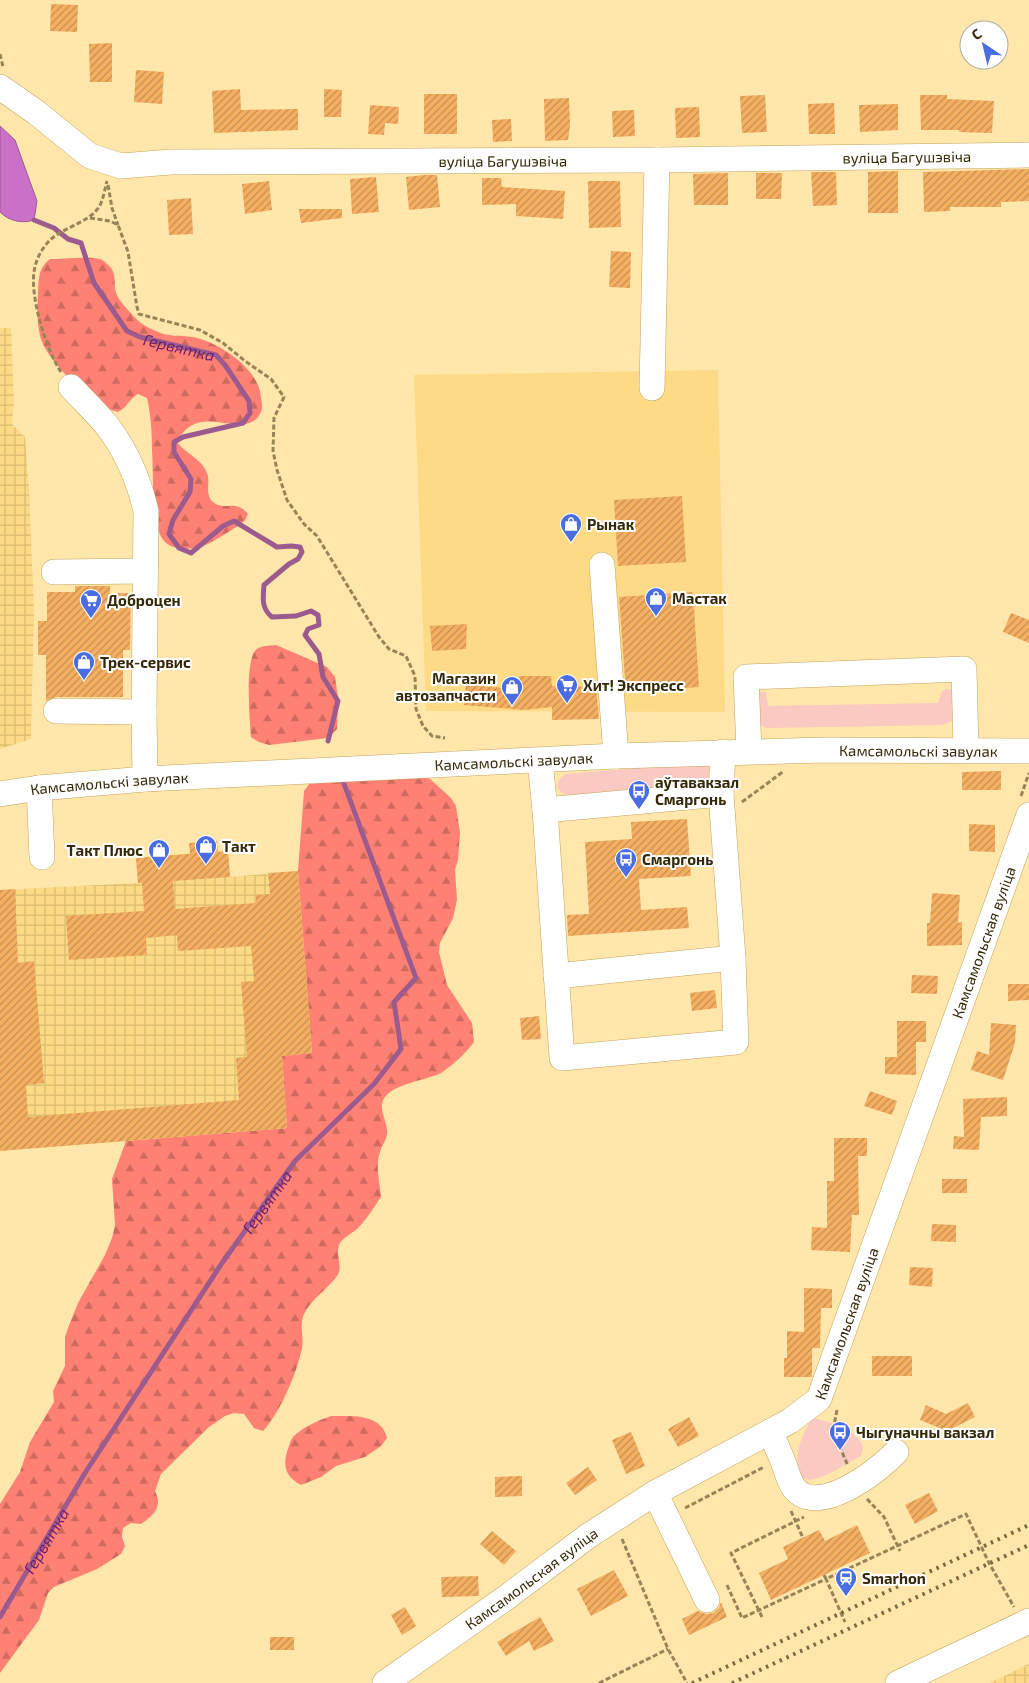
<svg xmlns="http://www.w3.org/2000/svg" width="1029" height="1683" font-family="'Exo 2',sans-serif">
<defs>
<pattern id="industrial-grid" width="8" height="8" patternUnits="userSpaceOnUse" patternTransform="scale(1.25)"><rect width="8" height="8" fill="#fdda86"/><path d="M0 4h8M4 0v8" fill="none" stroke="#d9bb72"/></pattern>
<pattern id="forest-firs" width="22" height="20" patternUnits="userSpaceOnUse" patternTransform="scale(1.25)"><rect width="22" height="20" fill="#fe8174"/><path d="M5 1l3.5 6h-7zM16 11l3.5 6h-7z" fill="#ce6a5d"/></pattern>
<pattern id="building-hatch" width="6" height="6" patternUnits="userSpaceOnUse" patternTransform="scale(1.25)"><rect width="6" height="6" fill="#f4af62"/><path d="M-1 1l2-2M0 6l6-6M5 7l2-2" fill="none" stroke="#c68e4f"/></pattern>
</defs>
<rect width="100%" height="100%" fill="#ffe6ab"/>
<!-- built -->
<path fill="#fdda86" d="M718,370L725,712L426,711L414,375Z"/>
<!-- industrial -->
<path fill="url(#industrial-grid)" d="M0,328H11L14,402L12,424L25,437L29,490L34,610L31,739L0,749Z
M218,851H228L230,877L298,871L312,1053L282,1056L287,1128L0,1151V890L138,883L136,858Z
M1029,1664V1683H990Z"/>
<!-- green -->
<path fill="#fac9c2" d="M946,689L952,690L957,712L952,721L942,725L766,728L758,724L759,692H766L768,706L938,703L942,691Z
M706,762L712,769L709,784L567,795C554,791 555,780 566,774Z
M813,1418C826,1420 862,1432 863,1448C863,1450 861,1453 861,1456C849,1462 819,1483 806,1479C803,1478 801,1476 799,1475C794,1456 801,1434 813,1418Z"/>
<!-- forest -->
<path fill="url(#forest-firs)" d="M50,259C62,259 90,256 100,259C102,259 105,262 106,263C120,274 111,284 118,297C121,303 136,319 141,323C146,327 152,329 158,332C168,337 181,335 192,337C217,341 254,366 260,391C261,399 264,407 260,414C243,443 199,398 177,442C186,454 201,458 207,473C211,482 204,494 213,502C224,512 235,498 248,514C246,518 245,521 242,523C234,529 205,547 198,548C187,549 173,550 165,542C150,527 154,472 152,451C152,434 151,415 147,398L138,394C129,399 128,407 118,412C112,410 106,409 100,405C82,393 45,358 40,336C37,322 37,308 38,293C39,279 38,268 50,259Z
M276,645L327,667L335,677L338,698L337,729L328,738L269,745L259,742L251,737C250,721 244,658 257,649C262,645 271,646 276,645Z
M413,772L430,779L451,798L456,806L460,833L458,860L455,870L457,900L453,918L440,943L439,952L447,985L472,1023L474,1042C466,1053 453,1065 441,1073C426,1081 385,1084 382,1104C381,1114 388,1124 387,1134C386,1141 382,1145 380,1152C375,1165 380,1184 381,1197C374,1207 367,1219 358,1228C353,1233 344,1237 340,1243C334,1254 344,1266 337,1276C327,1290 312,1298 304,1314C299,1325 304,1337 302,1348C297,1373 280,1413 263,1431L254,1428L244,1414L234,1413L225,1416L209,1427L161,1474L155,1491C163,1507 154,1515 141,1524L131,1523L123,1528L122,1537L125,1546L121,1554L97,1569L54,1587L48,1593L39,1620L0,1673V1504L20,1472L30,1442L54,1402L53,1391L65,1366V1337L68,1328L78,1303L105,1255L112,1238L115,1225L112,1179L126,1141L287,1128L282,1056L312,1053L298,871L304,791L310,783Z
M331,1416C352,1416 381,1413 387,1438L381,1446L365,1457L336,1466L321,1477L301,1485C284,1476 282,1464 289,1446C290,1442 291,1439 294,1436C305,1426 317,1421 331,1416Z"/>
<!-- water -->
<path fill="#c871c7" stroke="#9c5b8e" d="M0,126L15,140L37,201L34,220C22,224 9,221 0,212Z"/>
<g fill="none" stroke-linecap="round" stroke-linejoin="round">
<!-- stream -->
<g stroke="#9c5b8e" stroke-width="5">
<path id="s1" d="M34,220L54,228L68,239L81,243L94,283L127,331L140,337L216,355L225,365L249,401L250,413L243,423L183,437L174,442V452L191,479L190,492L173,520L169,534L179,548L191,553L223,526L234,521L277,547L291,546L300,547L302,552L298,559L289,564L264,585C263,598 261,608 272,617L296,616L311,611L318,615L319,625L308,629L305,635L319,654L323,677L338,701L328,741"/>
<path id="s2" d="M0,1617L85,1473L222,1263L295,1161L374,1084L401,1049L394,1002L416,978L343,781"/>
</g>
</g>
<!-- building -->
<path fill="url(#building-hatch)" d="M51,4L78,5L77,32L50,31Z
M112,43V82H90L89,44Z
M136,70L164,72L162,104L134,102Z
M240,89L241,110L298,109V130L214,133L212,91Z
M324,89L342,90L341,117H324Z
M424,94H457V134H424Z
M765,95L767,132L742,133L740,96Z
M920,95H947V99L994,101L992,133L959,132V130H921Z
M569,98L570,126L568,140L545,141L544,99Z
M834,103L835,134H809L808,104Z
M898,104V130L860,132L859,105Z
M370,105L399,107L398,124L385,123L384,135L368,134Z
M699,107L700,137L676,138L675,108Z
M634,110L635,136L613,137L612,111Z
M511,119L512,141L493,142L492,120Z
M1029,169V201L1001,202V207H950V211L924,212L923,172Z
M898,171V213H868V172Z
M811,172H836L837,205L813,206Z
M728,173V205H694L693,174Z
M756,173H782L781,199H756Z
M424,175H437L440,207L409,210L406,177Z
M376,177L379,212L352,214L350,179Z
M482,178H501L502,187L565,191L563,219L516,216V204L482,205Z
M269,181L272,210L245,214L242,184Z
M588,181H620L621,227L589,228Z
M191,198L193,234L169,235L167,200Z
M299,209H342V218L301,223Z
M611,251L631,252L630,288L609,287Z
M682,496L686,562L618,566L614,500Z
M75,586H110V593H131L130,650H123V697H56L46,701V655H38V621H47V592H75Z
M693,592L699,687L626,692L619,597Z
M1011,613L1029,620V643L1003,632Z
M467,624L466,649L432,651L430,626Z
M519,676H551L552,686L596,687L599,719L552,720V707L524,710L464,705L466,685L520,689Z
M1001,771V790H962V772Z
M687,819L691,876L639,879L641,910L687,907L689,928L568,936L567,915L589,914L585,842L632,839L631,822Z
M969,824L995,825V852L969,851Z
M217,841L218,852L228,851L230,877L173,881L175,909L256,903V895L270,894L268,873L298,871L312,1053L282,1056L287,1128L0,1151V890L15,889L18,963L34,961L44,1083L26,1085L28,1117L239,1100L236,1058L247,1057L241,982L254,981L251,946L178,951L177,935L146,938L147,955L69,960L66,916L144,911L142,883H138L136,858L190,854L189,843Z
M932,893L960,895L958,923L962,922V945L927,946V923H930Z
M912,975L938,976L937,994L911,993Z
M1008,984H1029V1000L1008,1001Z
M715,990L717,1008L692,1011L690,993Z
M539,1016L541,1039L522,1040L520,1018Z
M897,1021H926V1042H916V1075L885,1074V1057H897Z
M991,1023L1016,1025L1015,1043L1003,1080L971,1070L977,1051L989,1055Z
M870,1091L897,1101L892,1115L864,1106Z
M1007,1097V1116L981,1117L979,1150L953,1149L954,1136L964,1137L963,1099Z
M834,1138H867V1156H858L859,1215H852L850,1252L811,1250L812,1227L827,1228V1181H834Z
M942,1179H967V1193H942Z
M932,1224L956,1225V1242L931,1241Z
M910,1267L933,1268L932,1287L909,1285Z
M804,1288L832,1289V1308H821L820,1348H812V1377H784V1358H787V1331L804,1332Z
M872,1356H912V1376H872Z
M968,1403L975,1417L947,1431L920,1420L926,1405L946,1414Z
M689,1417L699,1436L678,1447L668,1429Z
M631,1432L645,1466L626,1474L612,1440Z
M588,1467L597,1480L575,1495L566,1483Z
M522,1476V1496L495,1497V1477Z
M929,1493L938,1511L915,1524L905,1505Z
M857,1525L870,1553L771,1600L759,1573L788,1559L783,1547L819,1530L825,1541Z
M492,1531L516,1551L504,1565L480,1544Z
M614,1570L628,1596L591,1616L577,1589Z
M478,1576L479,1596L442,1597L441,1577Z
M721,1602L727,1617L689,1635L682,1619L698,1611L706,1614L713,1613L719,1608Z
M405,1607L416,1626L402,1635L391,1615Z
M540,1617L554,1641L534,1651L529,1641L506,1656L497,1642Z
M270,1637H294V1650H270Z"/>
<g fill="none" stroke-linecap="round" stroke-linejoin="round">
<!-- minor casing -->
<g stroke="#c2a45a" stroke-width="26">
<g id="minor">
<path id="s3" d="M0,87L37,113L90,156L121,166L171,162L657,160L1029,155"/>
<path d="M71,387C83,400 97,413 108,427C127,452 139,481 146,511L144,712L145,779"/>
<path d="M652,388L657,160"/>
<path d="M602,565L616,756"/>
<path d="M54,572L145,571"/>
<path d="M56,711L144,712"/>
<path d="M749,751L746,677L964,669L966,750"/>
<path d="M540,761L545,810L562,1058L736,1042L733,958L721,794L723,752"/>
<path d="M39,788L42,857"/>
<path id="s4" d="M0,794L39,788L145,779L616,756L823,750L1029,751"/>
<path d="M545,810L721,794"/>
<path d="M556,976L733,958"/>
<path d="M770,1432C775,1443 781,1455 785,1467C788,1475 789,1481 794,1488C818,1518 878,1471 896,1452"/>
<path d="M655,1493L707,1600"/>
<path id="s5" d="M385,1683L507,1597L588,1536L655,1493L790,1421L819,1399L1029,815"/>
<path d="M898,1683L1029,1621"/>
</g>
</g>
<!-- path -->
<path stroke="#978457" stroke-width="3" stroke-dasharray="5 2.5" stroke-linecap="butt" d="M0,54L3,67
M108,185L112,208L118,225
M90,218L110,221L118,225L128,252L137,307L139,314L200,330L223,343L245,361L271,379L284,397L274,418L273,451L277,470L287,500L304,524L317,536L379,637L389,649L406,656L415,676L416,709L423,726L432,736L445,738
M61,372C46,350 28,292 35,267C37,257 43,247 50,240C65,226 93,222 101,203C104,196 105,188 107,181
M1021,796L1029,773
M742,802L784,771
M837,1410L833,1431L848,1466
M867,1499L884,1517L900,1551
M685,1508L764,1467
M791,1511L803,1538
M622,1539L668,1649L687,1683
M824,1575L826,1579L966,1514L989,1563L1014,1607
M727,1585L742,1618L826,1579L845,1622
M762,1617L731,1553L804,1517
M599,1683L668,1649"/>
<!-- minor -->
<use href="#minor" stroke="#fff" stroke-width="25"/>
<!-- rail -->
<path stroke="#7a6a40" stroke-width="4" stroke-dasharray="2.5 5" stroke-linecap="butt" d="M692,1683L1029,1525
M732,1683L1029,1545"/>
</g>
<!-- icons -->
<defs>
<g id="shop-pin" transform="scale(1.125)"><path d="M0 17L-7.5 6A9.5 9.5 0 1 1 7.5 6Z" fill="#4a6ee1" stroke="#fff"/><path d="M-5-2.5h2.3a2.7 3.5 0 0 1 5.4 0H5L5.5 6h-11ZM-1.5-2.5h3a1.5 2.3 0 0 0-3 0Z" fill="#fff"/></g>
<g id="supermarket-pin" transform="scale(1.125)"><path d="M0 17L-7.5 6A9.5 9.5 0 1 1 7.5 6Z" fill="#4a6ee1" stroke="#fff"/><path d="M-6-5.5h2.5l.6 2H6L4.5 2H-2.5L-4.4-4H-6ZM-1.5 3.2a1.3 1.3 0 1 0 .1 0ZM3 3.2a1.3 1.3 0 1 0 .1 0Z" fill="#fff"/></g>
<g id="bus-pin" transform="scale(1.125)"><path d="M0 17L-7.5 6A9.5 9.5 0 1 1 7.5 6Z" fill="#4a6ee1" stroke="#fff"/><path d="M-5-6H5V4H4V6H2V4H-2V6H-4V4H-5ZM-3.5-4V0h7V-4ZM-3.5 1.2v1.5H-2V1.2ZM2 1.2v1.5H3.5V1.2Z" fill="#fff"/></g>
<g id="station-pin" transform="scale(1.125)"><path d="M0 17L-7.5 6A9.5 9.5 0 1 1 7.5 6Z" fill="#4a6ee1" stroke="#fff"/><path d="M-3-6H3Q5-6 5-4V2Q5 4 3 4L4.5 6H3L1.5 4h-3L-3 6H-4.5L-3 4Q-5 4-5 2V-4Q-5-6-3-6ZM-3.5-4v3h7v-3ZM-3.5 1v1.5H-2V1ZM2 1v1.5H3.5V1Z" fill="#fff"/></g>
</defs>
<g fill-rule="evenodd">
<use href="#shop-pin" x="571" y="524"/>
<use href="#shop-pin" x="656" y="598"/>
<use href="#supermarket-pin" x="91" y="600"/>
<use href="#shop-pin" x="84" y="662"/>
<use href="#supermarket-pin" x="567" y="685"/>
<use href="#shop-pin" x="512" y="687"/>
<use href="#bus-pin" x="639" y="791"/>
<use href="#shop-pin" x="206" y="846"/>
<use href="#shop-pin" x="159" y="850"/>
<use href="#bus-pin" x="626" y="859"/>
<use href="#bus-pin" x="840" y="1432"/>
<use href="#station-pin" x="846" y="1578"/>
</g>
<g text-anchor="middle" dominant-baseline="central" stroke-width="4" stroke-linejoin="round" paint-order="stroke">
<!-- street labels -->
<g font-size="15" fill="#352909" stroke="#fff">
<text stroke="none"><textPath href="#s3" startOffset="932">вуліца Багушэвіча</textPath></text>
<text stroke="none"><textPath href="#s3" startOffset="528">вуліца Багушэвіча</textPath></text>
<text stroke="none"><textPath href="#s4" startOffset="920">Камсамольскі завулак</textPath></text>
<text stroke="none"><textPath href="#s4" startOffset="515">Камсамольскі завулак</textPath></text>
<text stroke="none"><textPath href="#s4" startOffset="110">Камсамольскі завулак</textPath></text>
<text stroke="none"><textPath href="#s5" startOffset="1005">Камсамольская вуліца</textPath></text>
<text stroke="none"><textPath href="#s5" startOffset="600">Камсамольская вуліца</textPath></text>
<text stroke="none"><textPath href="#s5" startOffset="180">Камсамольская вуліца</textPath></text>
</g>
<!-- poi labels -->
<g font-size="15" font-weight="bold" fill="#352909" stroke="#fff" text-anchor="start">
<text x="587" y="524">Рынак</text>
<text x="672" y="598">Мастак</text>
<text x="107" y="600">Доброцен</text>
<text x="100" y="662">Трек-сервис</text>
<text x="496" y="678" text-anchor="end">Магазин<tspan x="496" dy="17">автозапчасти</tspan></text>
<text x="583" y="685">Хит! Экспресс</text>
<text x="655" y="782">аўтавакзал<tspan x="655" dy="17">Смаргонь</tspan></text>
<text x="222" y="846">Такт</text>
<text x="143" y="850" text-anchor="end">Такт Плюс</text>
<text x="642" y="859">Смаргонь</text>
<text x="856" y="1432">Чыгуначны вакзал</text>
<text x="862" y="1578">Smarhon</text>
</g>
<!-- water labels -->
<g font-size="16" font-style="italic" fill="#6c1d6d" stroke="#fff">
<text stroke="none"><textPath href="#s1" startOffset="208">Гервятка</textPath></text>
<text stroke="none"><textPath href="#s2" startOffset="494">Гервятка</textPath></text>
<text stroke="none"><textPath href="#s2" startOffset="89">Гервятка</textPath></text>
</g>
</g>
<!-- north arrow -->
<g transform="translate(984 45) rotate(325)"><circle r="24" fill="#ffffff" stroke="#aea99d"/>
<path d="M0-4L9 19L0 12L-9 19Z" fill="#4a6ee1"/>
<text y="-8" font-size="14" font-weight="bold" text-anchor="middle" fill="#352909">С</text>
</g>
</svg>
